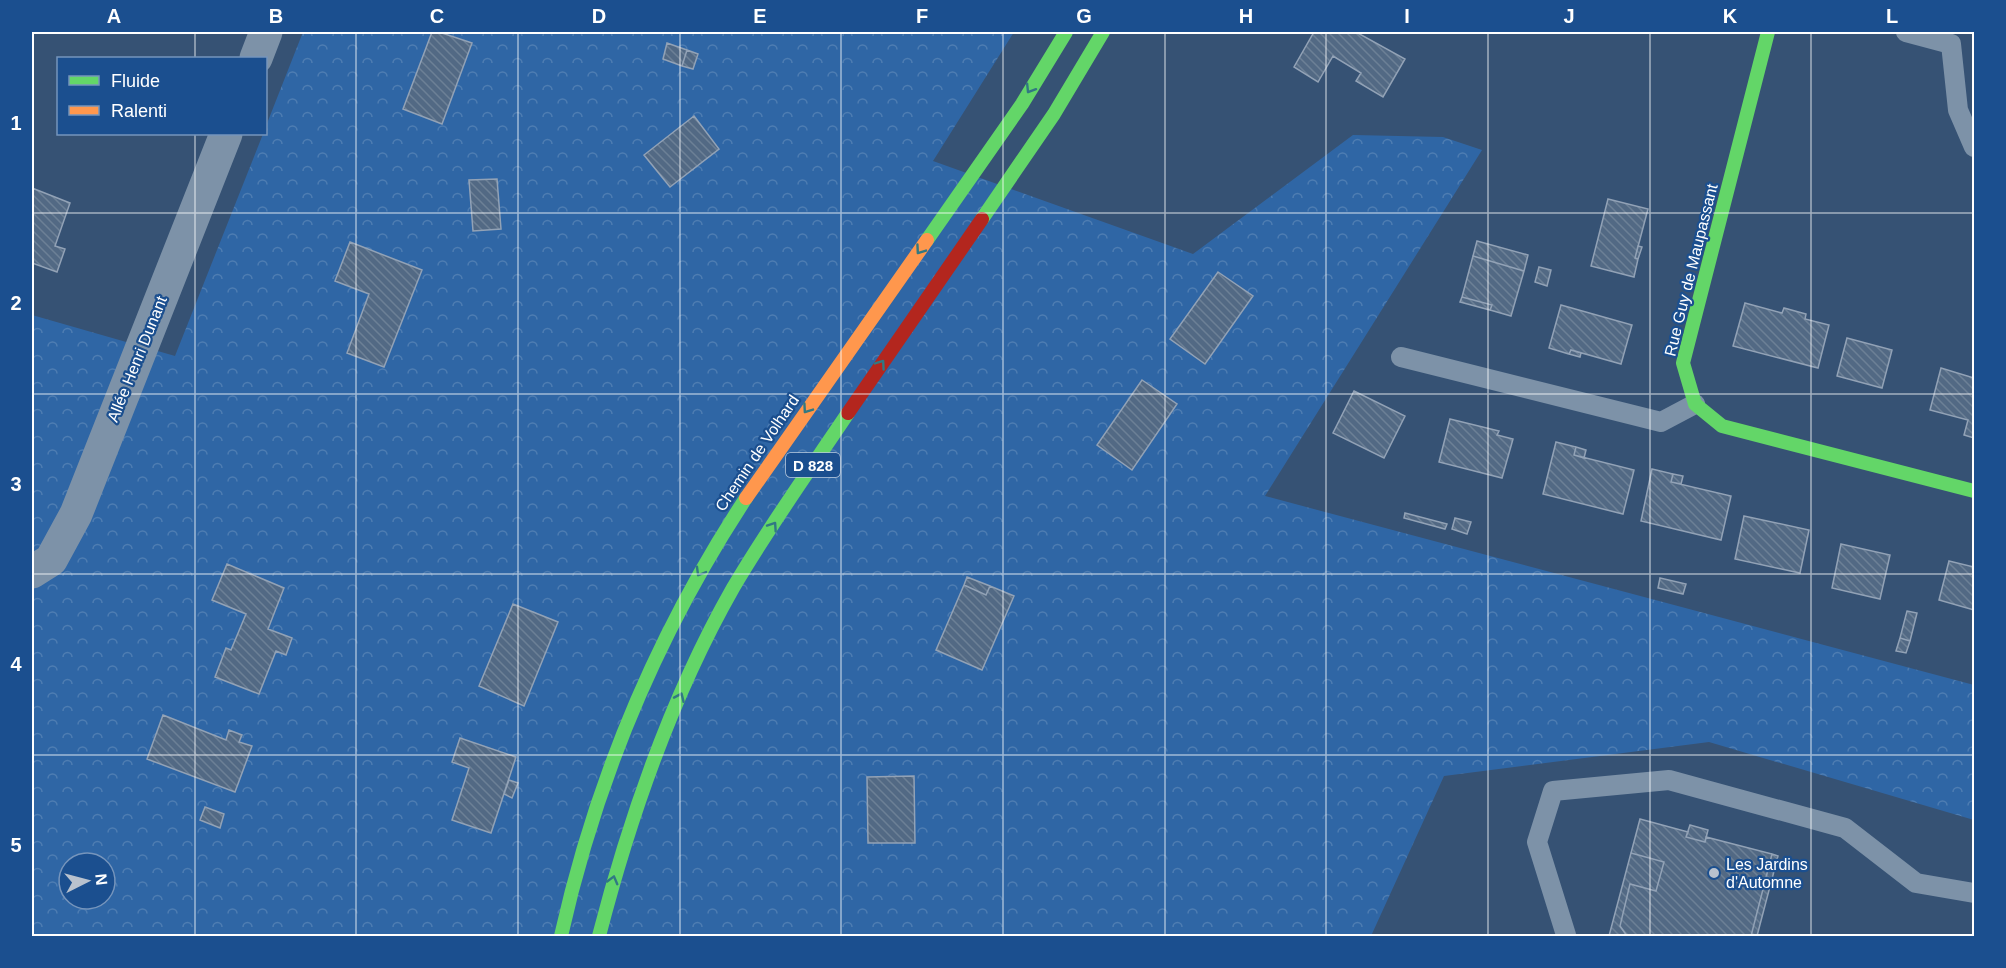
<svg xmlns="http://www.w3.org/2000/svg" width="2006" height="968" font-family="Helvetica,sans-serif">
<defs>
<pattern id="forest-crowns" width="20" height="18" patternUnits="userSpaceOnUse" patternTransform="scale(1.5)"><rect width="20" height="18" fill="#2f66a5"/><path d="M2 6a3 3 0 1 1 6 0M12 15a3 3 0 1 1 6 0" fill="none" stroke="#4e7db2"/></pattern>
<pattern id="building-back-hatch" width="6" height="6" patternUnits="userSpaceOnUse" patternTransform="scale(1.5)"><rect width="6" height="6" fill="#526984"/><path d="M-1 5l2 2M0 0l6 6M5-1l2 2" fill="none" stroke="#6c8096"/></pattern>
</defs>
<rect width="100%" height="100%" fill="#365274"/>
<!-- forest -->
<path fill="url(#forest-crowns)" fill-rule="evenodd" d="M303,32H1014L933,161L1193,254L1353,135L1443,137L1482,150L1265,496L1974,685V820L1709,742L1444,776L1371,936H32V315L175,356L263,134H266V126ZM69,863H105V899H69Z"/>
<!-- building -->
<path fill="url(#building-back-hatch)" stroke="#92a2b6" stroke-width="1.5" d="M432,32H439L472,43L442,124L403,109Z
M1314,32H1356L1405,59L1383,97L1356,81L1361,73L1333,56L1318,82L1294,67Z
M667,43L687,50L682,66L663,59Z
M687,50L698,54L693,69L682,66Z
M694,116L719,149L670,187L644,155Z
M497,179L501,229L473,231L469,180Z
M32,188L70,203L55,246L65,249L57,272L32,263Z
M1608,199L1648,209L1635,258L1638,259L1634,277L1591,266Z
M1477,241L1528,255L1524,271L1473,256Z
M350,242L422,270L384,367L347,353L369,294L335,281Z
M1638,246L1642,247L1638,259L1635,258Z
M1473,256L1524,271L1511,316L1490,310L1492,305L1462,297Z
M1539,267L1551,270L1547,286L1535,282Z
M1218,272L1253,296L1205,364L1170,339Z
M1462,297L1492,305L1490,310L1460,302Z
M1745,303L1782,313L1784,308L1806,314L1805,319L1829,325L1818,368L1733,346Z
M1561,305L1632,325L1621,364L1571,350L1569,354L1549,348Z
M1847,338L1892,350L1882,388L1837,376Z
M1571,350L1581,353L1580,357L1569,354Z
M1941,368L1974,378V438L1964,435L1968,420L1930,410Z
M1142,380L1177,404L1132,470L1097,445Z
M1354,391L1405,416L1384,458L1333,433Z
M1450,419L1499,431L1497,435L1513,439L1502,478L1439,462Z
M1556,442L1576,447L1574,455L1634,470L1623,514L1543,494Z
M1576,447L1586,450L1584,458L1574,455Z
M1652,469L1673,474L1671,482L1731,496L1721,540L1641,521Z
M1673,474L1683,476L1681,484L1671,482Z
M1405,513L1447,524L1445,529L1404,518Z
M1744,516L1809,530L1800,573L1735,559Z
M1455,518L1471,522L1467,534L1452,529Z
M1841,544L1890,555L1880,599L1832,588Z
M1949,561L1974,567V610L1939,600Z
M227,564L284,588L268,629L292,638L286,655L276,651L259,694L215,677L226,648L231,650L246,614L212,600Z
M967,577L990,586L986,595L964,585Z
M1660,578L1686,584L1683,594L1658,588Z
M964,585L986,595L990,586L1014,596L982,670L936,650Z
M513,604L558,622L524,706L479,686Z
M1907,611L1917,613L1910,641L1900,638Z
M1900,638L1910,641L1906,653L1896,651Z
M163,715L226,740L229,730L242,735L239,742L252,746L235,792L147,759Z
M460,738L516,757L491,833L452,820L469,768L452,762Z
M914,776L915,843H868L867,777Z
M509,780L518,783L512,798L504,794Z
M205,807L224,814L220,828L200,820Z
M1640,819L1688,832L1686,837L1705,842L1706,837L1772,854L1751,936H1627L1620,926L1630,884L1656,891L1664,862L1631,853Z
M1690,825L1708,830L1705,842L1686,837Z
M1631,853L1664,862L1656,891L1630,884L1620,926L1627,936H1609Z
M1772,854L1778,856L1757,936H1751Z"/>
<g fill="none" stroke-linecap="round" stroke-linejoin="round">
<!-- lane -->
<path stroke="#7d92a8" stroke-width="20" d="M1906,32L1951,44L1958,110L1974,147
M1401,357L1661,422L1695,404
M1566,935L1537,842L1553,791L1669,780L1845,828L1916,883L1974,893"/>
<!-- street -->
<path stroke="#7d92a8" stroke-width="33" d="M256,58L266,32
M32,572L51,560L76,514L226,134"/>
<!-- fast -->
<path stroke="#63d668" stroke-width="14" d="M1768,32L1683,363L1695,404L1722,426L1974,491
M982,219L1054,114L1103,32
M927,240L1022,104L1066,32
M561,936C596,780 658,632 746,498
M599,936C630,816 671,697 733,588C768,528 809,471 848,413"/>
<!-- slow -->
<path stroke="#ff974d" stroke-width="14" d="M746,498L927,240"/>
<!-- jam -->
<path stroke="#b3261e" stroke-width="14" d="M848,413L982,219"/>
</g>
<!-- one-way arrows -->
<defs><path id="oneway-chevron" d="M-2-3.5L2.5 0L-2 3.5" fill="none" stroke-width="1.6" stroke-linecap="round" stroke-linejoin="round" transform="scale(1.5)"/></defs>
<g stroke="#317883">
<use href="#oneway-chevron" transform="translate(1030 89) rotate(122)"/>
<use href="#oneway-chevron" transform="translate(920 250) rotate(125)"/>
<use href="#oneway-chevron" transform="translate(881 364) rotate(-55)"/>
<use href="#oneway-chevron" transform="translate(807 409) rotate(125)"/>
<use href="#oneway-chevron" transform="translate(773 526) rotate(-56)"/>
<use href="#oneway-chevron" transform="translate(700 572) rotate(120)"/>
<use href="#oneway-chevron" transform="translate(680 697) rotate(-66)"/>
<use href="#oneway-chevron" transform="translate(613 880) rotate(-75)"/>
</g>
<!-- grid -->
<path fill="none" stroke="#fff" stroke-width="1.5" stroke-opacity="0.55" d="M195,32V58M356,32V936M518,32V936M680,32V936M841,32V936M1003,32V936M1165,32V936M1326,32V936M1488,32V936M1650,32V936M1811,32V936M195,134V936M32,213H1974M32,394H1974M32,574H1974M32,755H1974"/>
<!-- markers -->
<circle fill="#b9c2ce" stroke="#1b4f8f" stroke-width="2" cx="1714" cy="873" r="6"/>
<g text-anchor="middle" dominant-baseline="central" stroke-width="4.5" stroke-linejoin="round" paint-order="stroke">
<!-- shield labels -->
<rect fill="#1b4f8f" stroke="#bbcadd" stroke-width="1.5" x="786" y="453" width="54" height="24" rx="4.5"/>
<g font-size="15" font-weight="bold" fill="#fff">
<text x="813" y="465">D 828</text>
</g>
<!-- street labels -->
<g font-size="16" fill="#fff" stroke="#1b4f8f">
<text transform="translate(1691 270) rotate(-76)">Rue Guy de Maupassant</text>
<text transform="translate(137 359) rotate(-68)">Allée Henri Dunant</text>
<text transform="translate(757 453) rotate(-56)">Chemin de Volhard</text>
</g>
<!-- poi labels -->
<g font-size="16" fill="#fff" stroke="#1b4f8f" text-anchor="start">
<text x="1726" y="864">Les Jardins<tspan x="1726" dy="18">d'Automne</tspan></text>
</g>
</g>
<!-- border -->
<rect width="2006" height="968" fill="none" stroke="#1b4f8f" stroke-width="66"/>
<!-- legend -->
<rect x="57" y="57" width="210" height="78" fill="#1b4f8f" stroke="#7695bc" stroke-width="1.5"/>
<rect x="69" y="76" width="30" height="9" fill="#63d668" stroke="#7695bc" stroke-width="1.5"/>
<text x="111" y="87" font-size="18" fill="#ffffff">Fluide</text>
<rect x="69" y="106" width="30" height="9" fill="#ff974d" stroke="#7695bc" stroke-width="1.5"/>
<text x="111" y="117" font-size="18" fill="#ffffff">Ralenti</text>
<!-- north arrow -->
<g transform="translate(87 881) rotate(84)"><circle r="28" fill="#1b4f8f" stroke="#7695bc" stroke-width="1.5"/>
<path d="M0-4.5L10 22L0 15L-10 22Z" fill="#b9c2ce"/>
<text y="-9" font-size="16" font-weight="bold" text-anchor="middle" fill="#ffffff">N</text>
</g>
<rect x="33" y="33" width="1940" height="902" fill="none" stroke="#fff" stroke-width="2"/>
<g font-size="20" text-anchor="middle" font-weight="bold" fill="#fff">
<text x="114" y="23">A</text>
<text x="276" y="23">B</text>
<text x="437" y="23">C</text>
<text x="599" y="23">D</text>
<text x="760" y="23">E</text>
<text x="922" y="23">F</text>
<text x="1084" y="23">G</text>
<text x="1246" y="23">H</text>
<text x="1407" y="23">I</text>
<text x="1569" y="23">J</text>
<text x="1730" y="23">K</text>
<text x="1892" y="23">L</text>
<text x="16" y="130">1</text>
<text x="16" y="310">2</text>
<text x="16" y="491">3</text>
<text x="16" y="671">4</text>
<text x="16" y="852">5</text>
</g>
</svg>
